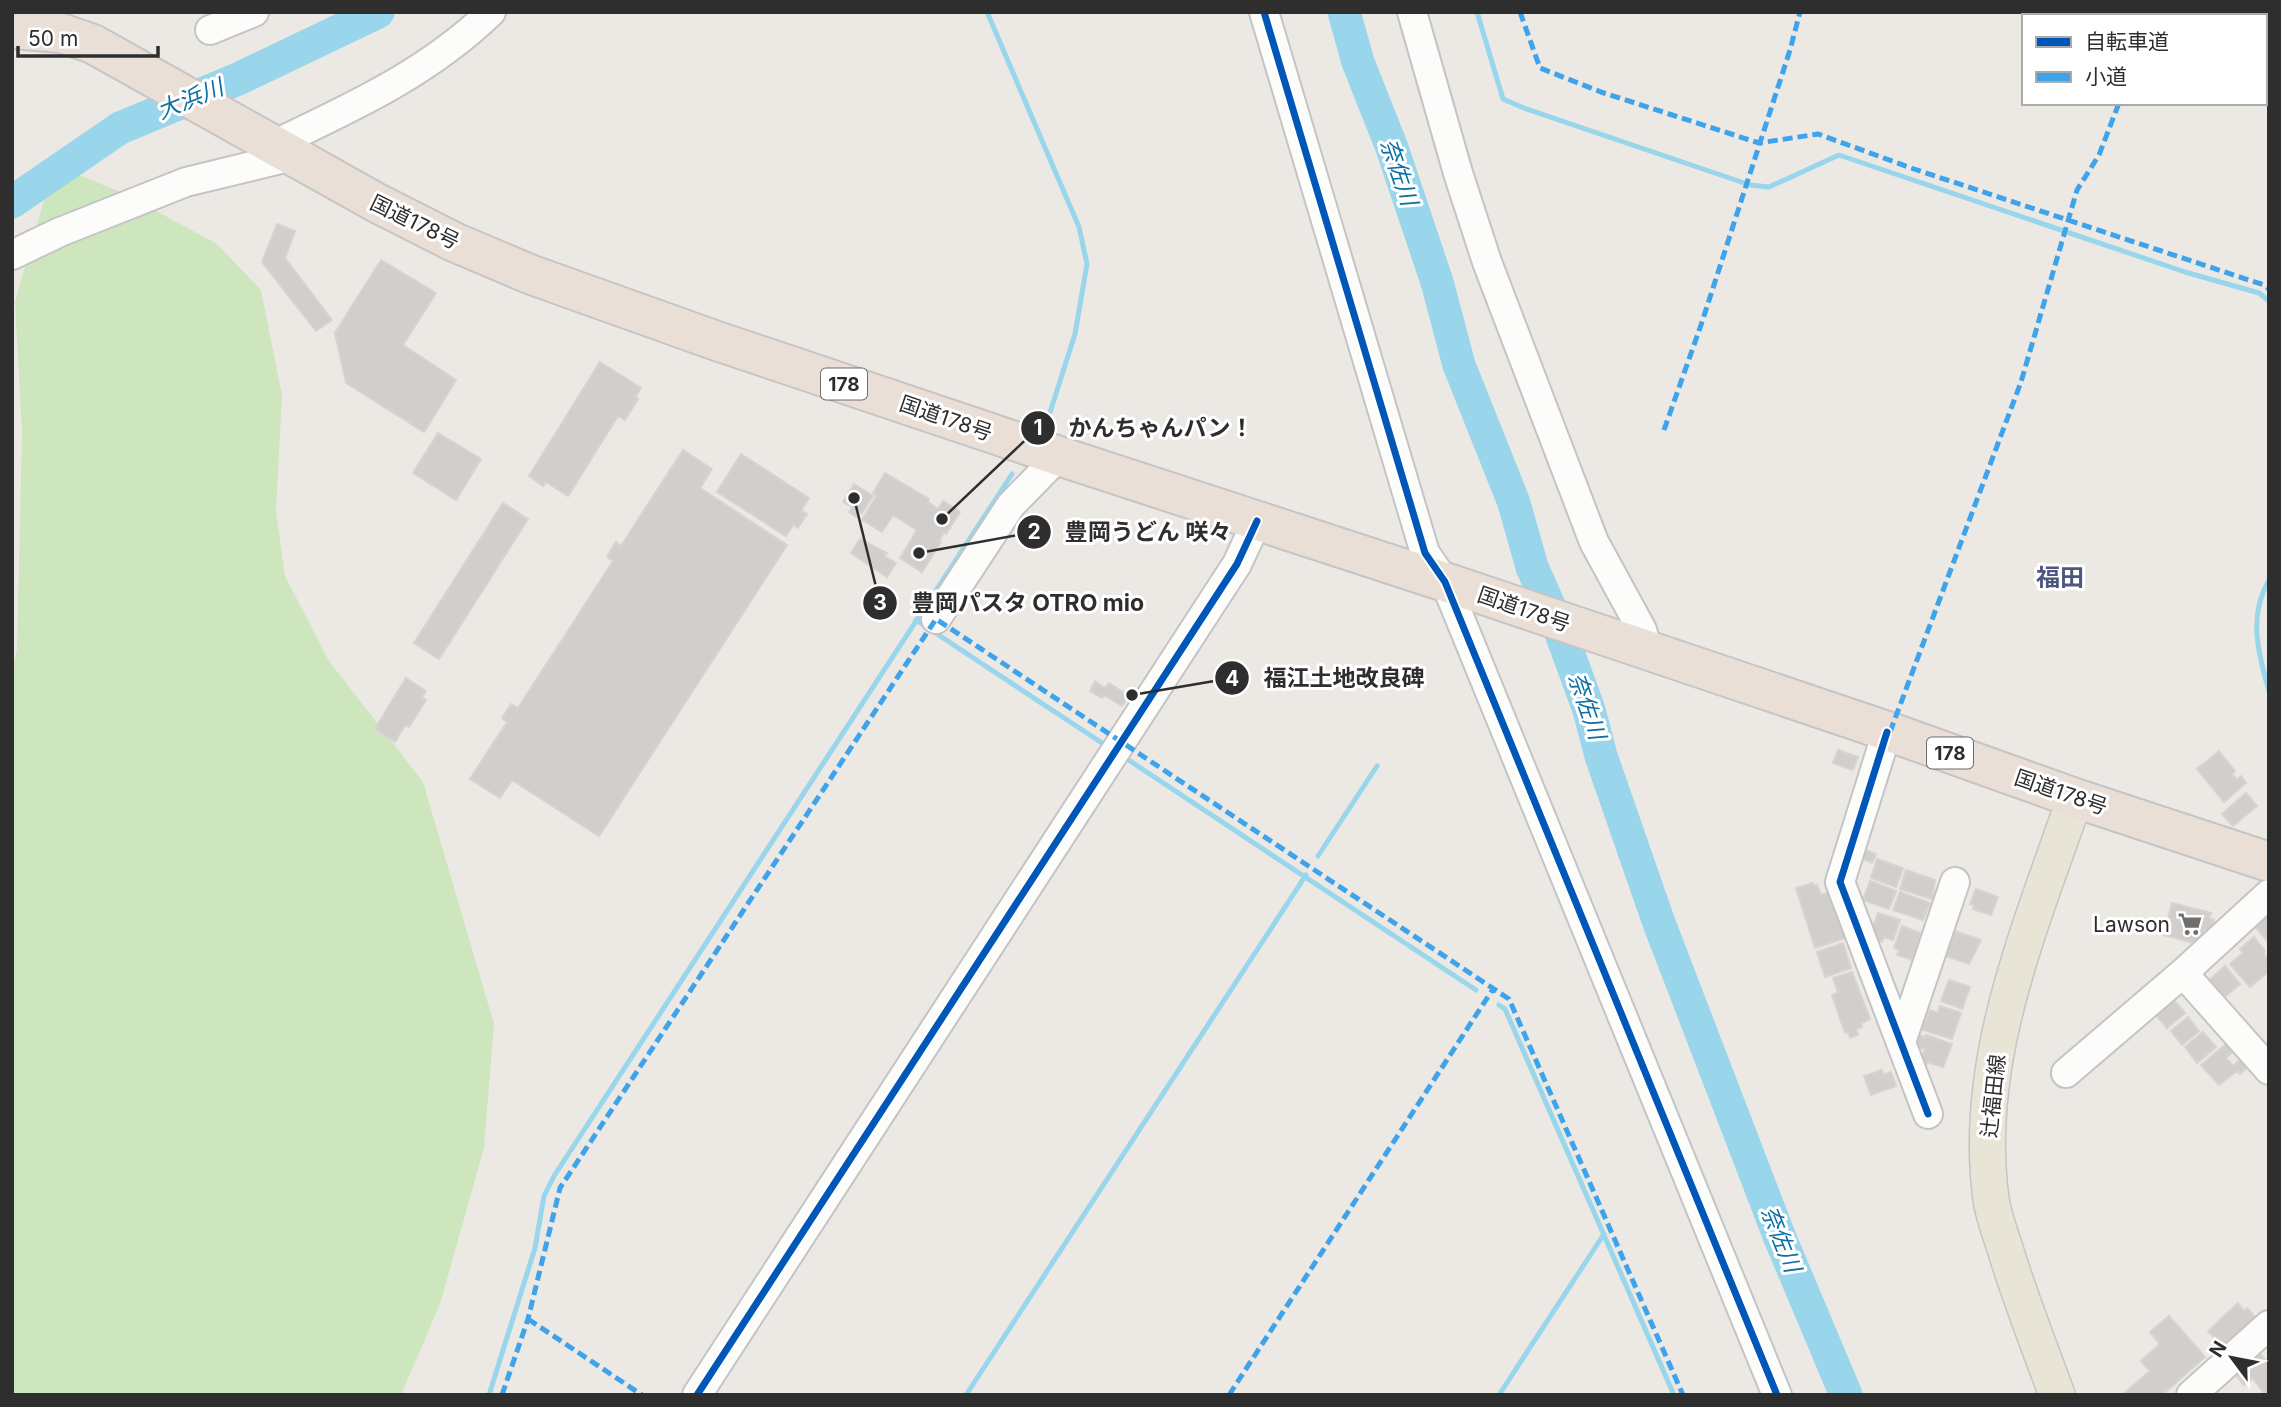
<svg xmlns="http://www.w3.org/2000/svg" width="2281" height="1407" font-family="Inter,'Noto Sans JP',sans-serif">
<rect width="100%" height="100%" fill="#ece8e4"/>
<!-- green -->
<path fill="#cee6be" d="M54,165L123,193L217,244L261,290L282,395L276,512L285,576L329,661L423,782L494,1024L484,1148L440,1304L401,1395H12V672L17,649L22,432L15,302Z"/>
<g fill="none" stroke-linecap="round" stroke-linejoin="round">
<!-- stream -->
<path stroke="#99d6ec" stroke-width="5" d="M987,12L1079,227L1087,264L1075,334L1046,425
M1477,12L1503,99L1524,108L1750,185L1769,187L1839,155L2185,272L2259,293L2269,301
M2269,580C2248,616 2258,653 2269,691
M916,620L1102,743
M1130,761L1476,990
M1318,856L1377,766
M1499,1005L1505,1009L1674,1395
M489,1395L535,1248L544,1196L554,1176L1012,474
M966,1395L1306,875
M1499,1395L1604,1234"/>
<!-- river -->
<path stroke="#99d6ec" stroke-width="33" d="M1344,12L1358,62L1392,148L1437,282L1459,365L1514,503L1532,567L1561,633L1589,710L1601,756L1659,923L1780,1238L1846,1395
M12,202L120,128L238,79L378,12"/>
</g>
<!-- building -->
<path fill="#d1cecb" stroke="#d7d4d0" stroke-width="2" d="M277,224L295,231L285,258L332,320L316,331L262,262Z
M381,260L436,293L403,345L456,380L424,432L346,383L335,333Z
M600,362L641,388L635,397L638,399L625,420L618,416L568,496L546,482L543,486L529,476Z
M438,433L481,459L456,500L413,473Z
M683,450L712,469L700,488L787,545L599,836L512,780L500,798L470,779L507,722L502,718L511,704L518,708L613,561L607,557L616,542L621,546Z
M741,454L809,498L801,511L807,514L798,528L793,525L786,536L717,492Z
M885,473L929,499L928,502L938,509L943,501L960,512L946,534L944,532L939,541L941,542L922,572L900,558L917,530L893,515L882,532L862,520L877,495L873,493Z
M854,484L873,496L862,513L859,512L856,517L849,512L852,507L843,502Z
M503,503L528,519L439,659L414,643Z
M860,539L887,553L884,556L896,563L887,577L851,553Z
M406,678L426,691L422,698L426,700L409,727L405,725L395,742L375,729Z
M1095,681L1105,688L1109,683L1129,696L1122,706L1104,695L1102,698L1090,691Z
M1838,750L1858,757L1853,770L1833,763Z
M2219,751L2235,771L2232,774L2237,780L2241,776L2246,783L2224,802L2197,769Z
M2246,793L2257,806L2233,826L2222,814Z
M1863,849L1876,854L1872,863L1859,857Z
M1877,859L1903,868L1896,887L1871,878Z
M1906,870L1935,880L1932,899L1900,889Z
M1870,881L1896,891L1889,909L1863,900Z
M1813,883L1814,886L1817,885L1821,895L1833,891L1848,937L1815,948L1796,888Z
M1976,889L1998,897L1991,915L1973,909L1974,905L1970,904Z
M1900,892L1930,903L1923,920L1893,910Z
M2172,903L2211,913L2209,918L2214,920L2211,931L2205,929L2201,945L2164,935Z
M2269,912V943L2254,925Z
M1878,913L1900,920L1893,940L1884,937L1882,942L1872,938L1871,933Z
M1902,926L1921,933L1912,960L1897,955L1899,950L1894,948Z
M1955,931L1981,940L1969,964L1946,956Z
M2254,937L2265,951L2263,953L2269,960V971L2250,987L2230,964L2243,953L2240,949Z
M1843,943L1851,968L1825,977L1817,952Z
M2225,966L2240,984L2222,999L2207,982Z
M1852,972L1870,1019L1861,1023L1862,1027L1856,1029L1858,1035L1850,1038L1848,1032L1845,1033L1832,995L1838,993L1833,978Z
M1949,980L1970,987L1962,1009L1941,1001Z
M2171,997L2185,1013L2167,1028L2153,1012Z
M1940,1006L1961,1013L1952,1039L1918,1028L1921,1019L1926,1021L1930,1010L1938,1013Z
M2188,1017L2199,1031L2182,1045L2171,1031Z
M2203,1032L2216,1047L2197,1063L2185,1047Z
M1919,1035L1925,1037L1926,1035L1952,1044L1943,1067L1927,1062L1926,1066L1920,1064L1925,1049L1915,1046Z
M2226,1044L2233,1052L2226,1058L2233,1066L2243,1057L2250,1065L2240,1074L2237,1071L2219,1085L2201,1065Z
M1882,1070L1883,1075L1891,1072L1896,1086L1871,1095L1864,1076Z
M2238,1303L2244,1311L2247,1308L2255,1317L2235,1335L2238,1337L2225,1349L2208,1331Z
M2169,1316L2205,1357L2162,1395H2125L2124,1393L2150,1371L2141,1361L2160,1344L2150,1332Z
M2259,1352L2269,1365V1392L2265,1395L2253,1378L2244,1385L2234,1372Z"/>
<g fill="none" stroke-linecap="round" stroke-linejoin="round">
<!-- minor casing -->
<g stroke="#c5c4c5" stroke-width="32">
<path id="minor" d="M1264,12L1425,553L1445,582L1777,1395
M1412,12L1458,173L1487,262L1594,542L1642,630L1648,651
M210,30L254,12
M273,145C351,108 428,73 491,12
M12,255L60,232L186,182L293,156
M936,619L1011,505L1059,456
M1887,732L1840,882L1928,1114
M2183,973L2269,1070
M1901,1042L1955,882
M2066,1073L2183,973L2269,894
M697,1395L1237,564L1257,521
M2191,1395L2269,1325"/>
</g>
<!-- major casing -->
<g stroke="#c6c5c4" stroke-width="38">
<path id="major" d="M2057,1395C2039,1345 2019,1296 2004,1245C1999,1230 1993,1214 1991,1199C1972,1060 2031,926 2075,798"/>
</g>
<!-- highway casing -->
<g stroke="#c6c5c4" stroke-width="42">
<path id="highway" d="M12,29L61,33L93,44L377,203L454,242L532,275L714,340L1059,456L1445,582L1890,732L2075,798L2269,862"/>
</g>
<!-- minor -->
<use href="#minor" stroke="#fcfcfb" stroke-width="28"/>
<!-- major -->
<use href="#major" stroke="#e8e4d6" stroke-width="35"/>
<!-- highway -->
<use href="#highway" stroke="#eadfd6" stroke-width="38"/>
<!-- quiet -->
<path stroke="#3ea3eb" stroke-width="5" stroke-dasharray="10 5" stroke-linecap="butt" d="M1520,12L1540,68L1601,92L1759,143L1818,134L1914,169L2264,285L2269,289
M2149,16L2150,12
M1664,430L1701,325L1790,50L1800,12
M1890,732L2021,382L2077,190L2099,155L2119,103
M528,1319L642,1395
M502,1395L528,1319L560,1188L936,619L1509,999L1683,1395
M1229,1395L1493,989"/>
<!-- cycleway casing -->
<g stroke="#fff" stroke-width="11">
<path id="cycleway" d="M1264,12L1425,553L1445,582L1777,1395
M1887,732L1840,882L1928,1114
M697,1395L1237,564L1257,521"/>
</g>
<!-- cycleway -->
<use href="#cycleway" stroke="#0057b8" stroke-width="7"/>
</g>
<!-- icons -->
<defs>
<g id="supermarket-bare" transform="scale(1.89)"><path d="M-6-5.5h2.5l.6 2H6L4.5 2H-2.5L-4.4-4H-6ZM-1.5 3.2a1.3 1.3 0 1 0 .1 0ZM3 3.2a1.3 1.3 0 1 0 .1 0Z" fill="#706f6e" stroke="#fff" stroke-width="2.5" paint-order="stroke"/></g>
</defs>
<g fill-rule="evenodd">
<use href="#supermarket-bare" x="2190" y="924"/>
</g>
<g text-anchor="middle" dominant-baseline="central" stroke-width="6" stroke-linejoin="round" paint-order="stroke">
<!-- shield labels -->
<g fill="#fff" stroke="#6d6d6d" stroke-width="2">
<rect x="821" y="368.5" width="46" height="31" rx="5"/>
<rect x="1927" y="737.5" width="46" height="31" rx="5"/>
</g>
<g font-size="19" font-weight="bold" fill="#2e2e2e">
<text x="844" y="384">178</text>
<text x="1950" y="753">178</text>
</g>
<!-- street labels -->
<g font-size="21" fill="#2e2e2e" stroke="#fff">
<text transform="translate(415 222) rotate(26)">国道178号</text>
<text transform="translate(946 418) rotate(19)">国道178号</text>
<text transform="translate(1524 609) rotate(19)">国道178号</text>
<text transform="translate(2061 792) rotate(19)">国道178号</text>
<text transform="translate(1993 1096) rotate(-84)">辻福田線</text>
</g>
<!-- poi labels -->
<g font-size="21" fill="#2e2e2e" stroke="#fff" text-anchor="end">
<text x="2170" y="924">Lawson</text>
</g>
<!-- water labels -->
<g font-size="23" font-style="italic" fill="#0d6fa3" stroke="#fff">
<text transform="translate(190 99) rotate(-22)">大浜川</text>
<text transform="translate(1399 172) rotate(71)">奈佐川</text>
<text transform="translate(1587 706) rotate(71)">奈佐川</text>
<text transform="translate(1781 1239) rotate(68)">奈佐川</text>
</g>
<!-- quarter labels -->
<g font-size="24" font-weight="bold" fill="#4d5680" stroke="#fff">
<text x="2060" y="577">福田</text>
</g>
</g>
<!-- callouts -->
<path fill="none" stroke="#2e2e2e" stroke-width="2.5" d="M942 519L1038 428M919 553L1034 532M854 498L880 603M1132 695L1232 678"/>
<g fill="#2e2e2e" stroke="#fff" stroke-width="2.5">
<circle cx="942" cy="519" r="7"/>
<circle cx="919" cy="553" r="7"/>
<circle cx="854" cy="498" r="7"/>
<circle cx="1132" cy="695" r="7"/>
<circle cx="1038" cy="428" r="18"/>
<circle cx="1034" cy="532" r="18"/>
<circle cx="880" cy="603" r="18"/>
<circle cx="1232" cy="678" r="18"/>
</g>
<g font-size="21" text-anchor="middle" font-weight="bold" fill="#fff">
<text x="1038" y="435">1</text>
<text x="1034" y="539">2</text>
<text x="880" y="610">3</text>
<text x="1232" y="686">4</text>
</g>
<g font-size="23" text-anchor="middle" font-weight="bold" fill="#2e2e2e" stroke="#fff" stroke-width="6" stroke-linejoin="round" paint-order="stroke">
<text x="1161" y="436">かんちゃんパン！</text>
<text x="1148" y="540">豊岡うどん 咲々</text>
<text x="1028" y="611">豊岡パスタ OTRO mio</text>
<text x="1344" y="686">福江土地改良碑</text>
</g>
<!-- border -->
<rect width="2281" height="1407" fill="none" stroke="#2e2e2e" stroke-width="28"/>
<!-- legend -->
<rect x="2022" y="14" width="245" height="91" fill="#ffffff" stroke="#ababab" stroke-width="2"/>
<rect x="2036" y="37" width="35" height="10" fill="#0057b8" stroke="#ababab" stroke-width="2"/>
<text x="2085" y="49" font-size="21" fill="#2e2e2e">自転車道</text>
<rect x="2036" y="72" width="35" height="10" fill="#3ea3eb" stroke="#ababab" stroke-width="2"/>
<text x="2085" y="84" font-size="21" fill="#2e2e2e">小道</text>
<!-- north arrow -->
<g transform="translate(2232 1358) rotate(302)" stroke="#ffffff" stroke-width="5" paint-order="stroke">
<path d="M0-5L12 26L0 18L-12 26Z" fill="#2e2e2e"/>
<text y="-10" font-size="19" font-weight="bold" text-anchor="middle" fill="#2e2e2e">N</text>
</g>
<!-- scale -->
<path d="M18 46v10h140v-10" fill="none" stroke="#2e2e2e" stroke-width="3.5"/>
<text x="28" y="46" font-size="21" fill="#2e2e2e" stroke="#ffffff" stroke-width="5" paint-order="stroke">50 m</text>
</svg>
